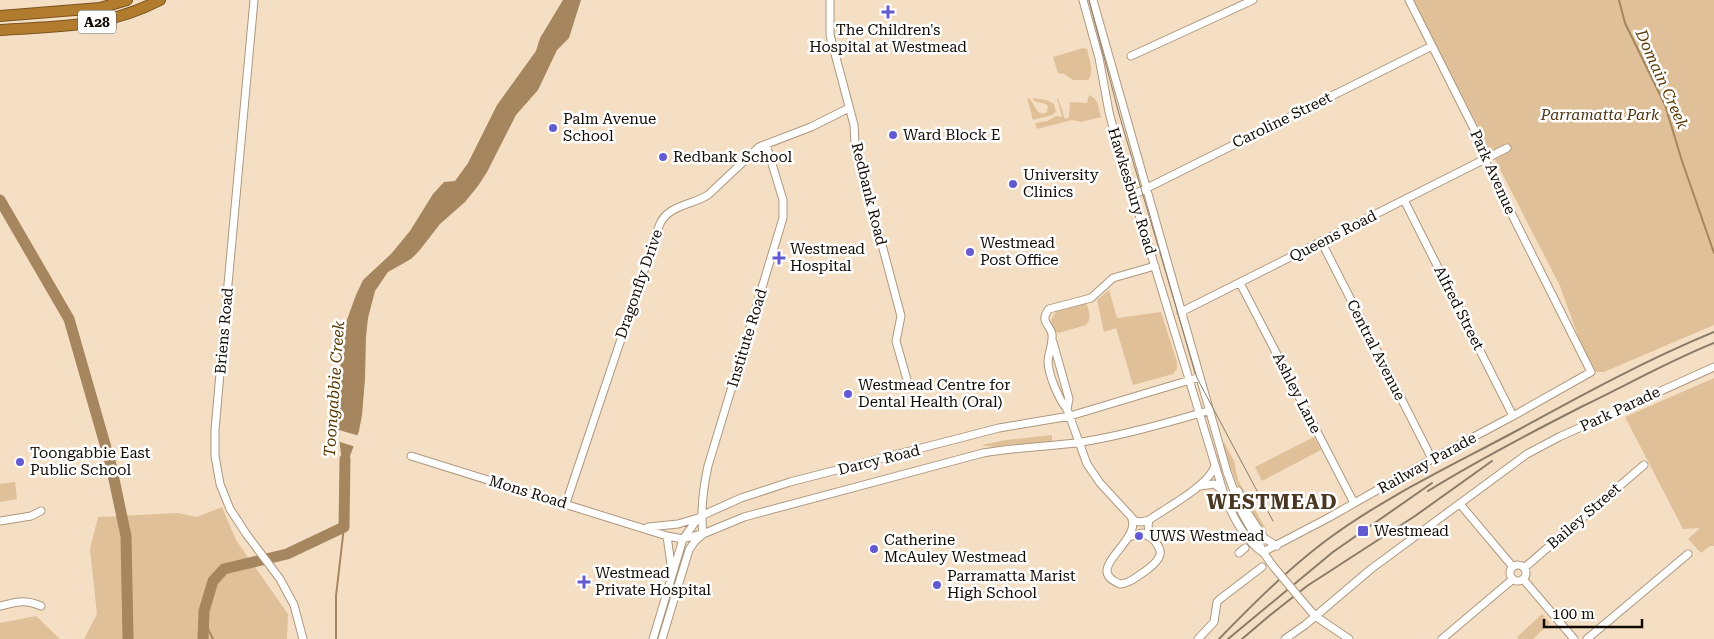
<svg xmlns="http://www.w3.org/2000/svg" width="1714" height="639" font-family="'Roboto Serif',serif">
<rect width="100%" height="100%" fill="#f5dfc4"/>
<!-- green -->
<path fill="#e0c098" d="M1413,0H1714V325L1604,372H1591L1560,286Z
M1083,48L1087,49C1089,59 1095,72 1088,80H1073L1064,74L1058,73L1053,57Z
M1089,95C1098,98 1099,108 1101,117L1081,122L1072,120L1037,129L1035,123L1047,121L1056,116L1062,117L1057,98H1058L1065,119L1069,117L1070,102L1087,103Z
M1027,98L1030,99L1038,112L1043,114L1047,112L1048,106C1044,102 1038,103 1033,100V98L1047,100L1054,104L1056,112L1052,115L1033,120Z
M1109,290L1117,318L1161,312L1177,362V369L1173,374L1133,385L1116,328L1104,332L1097,300Z
M1083,302L1087,305C1089,312 1092,319 1086,325L1059,333L1054,331L1051,320L1057,310Z
M1714,378V546H1710L1701,553L1688,539L1700,528L1683,529L1625,417Z
M1052,435V442L995,447L981,445L1006,440Z
M1314,437L1321,450L1262,481L1255,467Z
M1224,442L1234,461L1238,480L1267,531L1262,533L1240,492L1223,448Z
M15,482L17,499L0,502V484Z
M222,507L236,540L288,614L287,639H84L97,614L90,549L98,517L178,513L197,517Z
M1542,614L1550,623L1533,639H1519L1517,637Z
M36,616L60,639H0V623Z"/>
<!-- water -->
<path fill="#a6865e" d="M563,0H581L569,38L557,50L538,90L516,115L487,172L478,186L465,202L440,224L419,251L411,259L388,272L375,291L368,318L366,337L365,379L362,415L359,431L344,473L337,426L341,355L345,325L356,295L363,280L391,254L410,231L433,194L444,182L455,181L468,163L497,105L536,51L540,38Z"/>
<!-- pier -->
<path fill="#f5dfc4" d="M335,429L360,436L356,447L337,441Z"/>
<g fill="none" stroke-linecap="round" stroke-linejoin="round">
<!-- stream -->
<path stroke="#a6865e" stroke-width="2" d="M1619,0L1625,23L1665,105L1682,161L1714,253
M203,619L213,639
M336,639V596L344,527"/>
<!-- river -->
<path stroke="#a6865e" stroke-width="11" d="M0,200L69,319L111,465L126,536L128,639
M203,639L204,611L213,581L224,569L287,554L344,527L345,459"/>
<!-- minor casing -->
<g stroke="#ad987f" stroke-width="9">
<path id="minor" d="M254,0L224,328L215,430V456L220,484L230,509L247,535L280,579L294,605L303,639
M830,0V35L854,125L855,144L901,316L896,341L909,387
M1083,0L1099,58L1109,112L1116,139L1223,491C1231,514 1242,537 1262,552
M1093,0L1227,472L1242,513L1258,541L1263,552L1273,566
M1131,56L1253,0
M1133,195L1432,46
M1404,200L1513,416
M1321,241L1432,459
M1155,266L1113,278L1091,298L1049,309C1039,322 1050,324 1052,334C1053,343 1049,352 1048,361C1048,374 1059,400 1067,409L1087,464L1100,483L1135,521L1141,522L1149,520C1166,508 1210,485 1215,465
M1240,283L1354,503
M1181,312L1507,148
M1053,342L1069,399L1067,409
M411,456L667,536L683,539L701,534
M1200,486L1214,484L1222,490
M1238,491L1247,512L1264,538L1277,546
M566,503L659,226C667,205 690,206 708,195L759,147L811,127L849,108
M1460,504L1513,567
M1132,519C1140,543 1082,569 1120,584C1128,584 1135,578 1141,574C1183,546 1142,545 1149,520
M0,521L31,516L41,511
M648,527L678,524L698,518
M703,534C700,510 703,489 708,466L783,218V200L766,144
M667,536L672,572
M1129,537L1142,533L1154,539
M1263,552L1328,518L1432,459L1513,416L1591,372L1484,159V149L1409,0
M1239,553L1245,548
M1510 573a8 8 0 1 1 16 0a8 8 0 1 1-16 0Z
M1524,568L1644,465
M1523,579L1574,639
M1303,602L1315,616L1349,639
M0,606C17,602 24,599 41,606
M653,639L683,539L696,521L701,516L741,498L790,482L999,428L1070,416L1200,377
M662,639L689,550L695,541L703,534L744,517L983,453C1016,447 1049,447 1082,442C1125,435 1166,423 1208,411
M1198,639L1214,622L1217,602L1220,599L1262,567
M1285,639L1305,625L1371,569L1527,454L1559,437L1714,367
M1442,639L1513,579
M1587,639L1688,554"/>
</g>
<!-- highway casing -->
<g stroke="#7a541f" stroke-width="12">
<path id="highway" d="M0,16L100,8L127,0
M0,30C59,26 106,28 160,0"/>
</g>
<!-- minor -->
<use href="#minor" stroke="#fff" stroke-width="7"/>
<!-- highway -->
<use href="#highway" stroke="#b27c2e" stroke-width="10"/>
<!-- tram -->
<path stroke="#8a7b69" stroke-width="1" d="M1089,0L1119,114L1197,378L1273,521"/>
<!-- rail -->
<path stroke="#8a7b69" stroke-width="2" d="M1428,491C1478,460 1530,433 1583,406C1627,385 1669,361 1714,343
M1219,639C1252,605 1286,571 1324,542C1384,497 1453,465 1518,430C1582,395 1646,360 1714,332
M1228,639L1333,552L1432,483
M1242,639L1269,616L1307,586L1415,516L1492,461"/>
<!-- minor-bridge casing -->
<g stroke="#ad987f" stroke-width="9" stroke-linecap="butt">
<path id="minor-bridge" d="M1273,566L1303,602"/>
</g>
<!-- minor-bridge -->
<use href="#minor-bridge" stroke="#fff" stroke-width="7"/>
</g>
<!-- markers -->
<g fill="#645ad3" stroke="#fff" stroke-width="2">
<path d="M885.5 4.5h5v5h5v5h-5v5h-5v-5h-5v-5h5z"/>
<circle cx="553" cy="128" r="5"/>
<circle cx="893" cy="135" r="5"/>
<circle cx="663" cy="157" r="5"/>
<circle cx="1013" cy="184" r="5"/>
<circle cx="970" cy="252" r="5"/>
<path d="M776.5 250.5h5v5h5v5h-5v5h-5v-5h-5v-5h5z"/>
<circle cx="848" cy="394" r="5"/>
<circle cx="20" cy="462" r="5"/>
<rect x="1357" y="525" width="12" height="12" rx="2.5"/>
<circle cx="1139" cy="536" r="5"/>
<circle cx="874" cy="549" r="5"/>
<path d="M581.5 574.5h5v5h5v5h-5v5h-5v-5h-5v-5h5z"/>
<circle cx="937" cy="585" r="5"/>
</g>
<g text-anchor="middle" dominant-baseline="central" stroke-width="5" stroke-linejoin="round" paint-order="stroke">
<!-- shield labels -->
<rect fill="#fff" stroke="#58544f" stroke-width="1" x="78" y="10.5" width="38" height="23" rx="4"/>
<g font-size="14" font-weight="bold" fill="#110a03">
<text x="97" y="22">A28</text>
</g>
<!-- poi labels -->
<g font-size="15" fill="#110a03" stroke="#fff" text-anchor="start">
<text x="888" y="30" text-anchor="middle">The Children's<tspan x="888" dy="17">Hospital at Westmead</tspan></text>
<text x="563" y="119">Palm Avenue<tspan x="563" dy="17">School</tspan></text>
<text x="903" y="135">Ward Block E</text>
<text x="673" y="157">Redbank School</text>
<text x="1023" y="175">University<tspan x="1023" dy="17">Clinics</tspan></text>
<text x="980" y="243">Westmead<tspan x="980" dy="17">Post Office</tspan></text>
<text x="790" y="249">Westmead<tspan x="790" dy="17">Hospital</tspan></text>
<text x="858" y="385">Westmead Centre for<tspan x="858" dy="17">Dental Health (Oral)</tspan></text>
<text x="30" y="453">Toongabbie East<tspan x="30" dy="17">Public School</tspan></text>
<text x="1374" y="531">Westmead</text>
<text x="1149" y="536">UWS Westmead</text>
<text x="884" y="540">Catherine<tspan x="884" dy="17">McAuley Westmead</tspan></text>
<text x="595" y="573">Westmead<tspan x="595" dy="17">Private Hospital</tspan></text>
<text x="947" y="576">Parramatta Marist<tspan x="947" dy="17">High School</tspan></text>
</g>
<!-- park labels -->
<g font-size="15" font-style="italic" fill="#4b3311" stroke="#fff">
<text x="1600" y="115">Parramatta Park</text>
</g>
<!-- street labels -->
<g font-size="15" fill="#110a03" stroke="#fff">
<text transform="translate(1282 120) rotate(-26)">Caroline Street</text>
<text transform="translate(1493 172) rotate(66)">Park Avenue</text>
<text transform="translate(1132 191) rotate(73)">Hawkesbury Road</text>
<text transform="translate(869 194) rotate(76)">Redbank Road</text>
<text transform="translate(1333 236) rotate(-27)">Queens Road</text>
<text transform="translate(639 284) rotate(-71)">Dragonfly Drive</text>
<text transform="translate(1459 308) rotate(63)">Alfred Street</text>
<text transform="translate(224 331) rotate(-85)">Briens Road</text>
<text transform="translate(747 338) rotate(-73)">Institute Road</text>
<text transform="translate(1376 350) rotate(63)">Central Avenue</text>
<text transform="translate(1297 393) rotate(63)">Ashley Lane</text>
<text transform="translate(1620 409) rotate(-25)">Park Parade</text>
<text transform="translate(879 460) rotate(-14)">Darcy Road</text>
<text transform="translate(1427 463) rotate(-29)">Railway Parade</text>
<text transform="translate(528 492) rotate(17)">Mons Road</text>
<text transform="translate(1584 516) rotate(-41)">Bailey Street</text>
</g>
<!-- water labels -->
<g font-size="16" font-style="italic" fill="#5a3903" stroke="#fff">
<text transform="translate(1662 79) rotate(66)">Domain Creek</text>
<text transform="translate(334 389) rotate(-86)">Toongabbie Creek</text>
</g>
<!-- district labels -->
<g font-size="20" font-weight="bold" letter-spacing="1" fill="#493721" stroke="#fff">
<text x="1272" y="502">WESTMEAD</text>
</g>
</g>
<!-- scale -->
<path d="M1544 619v8h98v-8" fill="none" stroke="#110a03" stroke-width="2.5"/>
<text x="1552" y="619" font-size="15" fill="#110a03" stroke="#ffffff" stroke-width="4" paint-order="stroke">100 m</text>
</svg>
